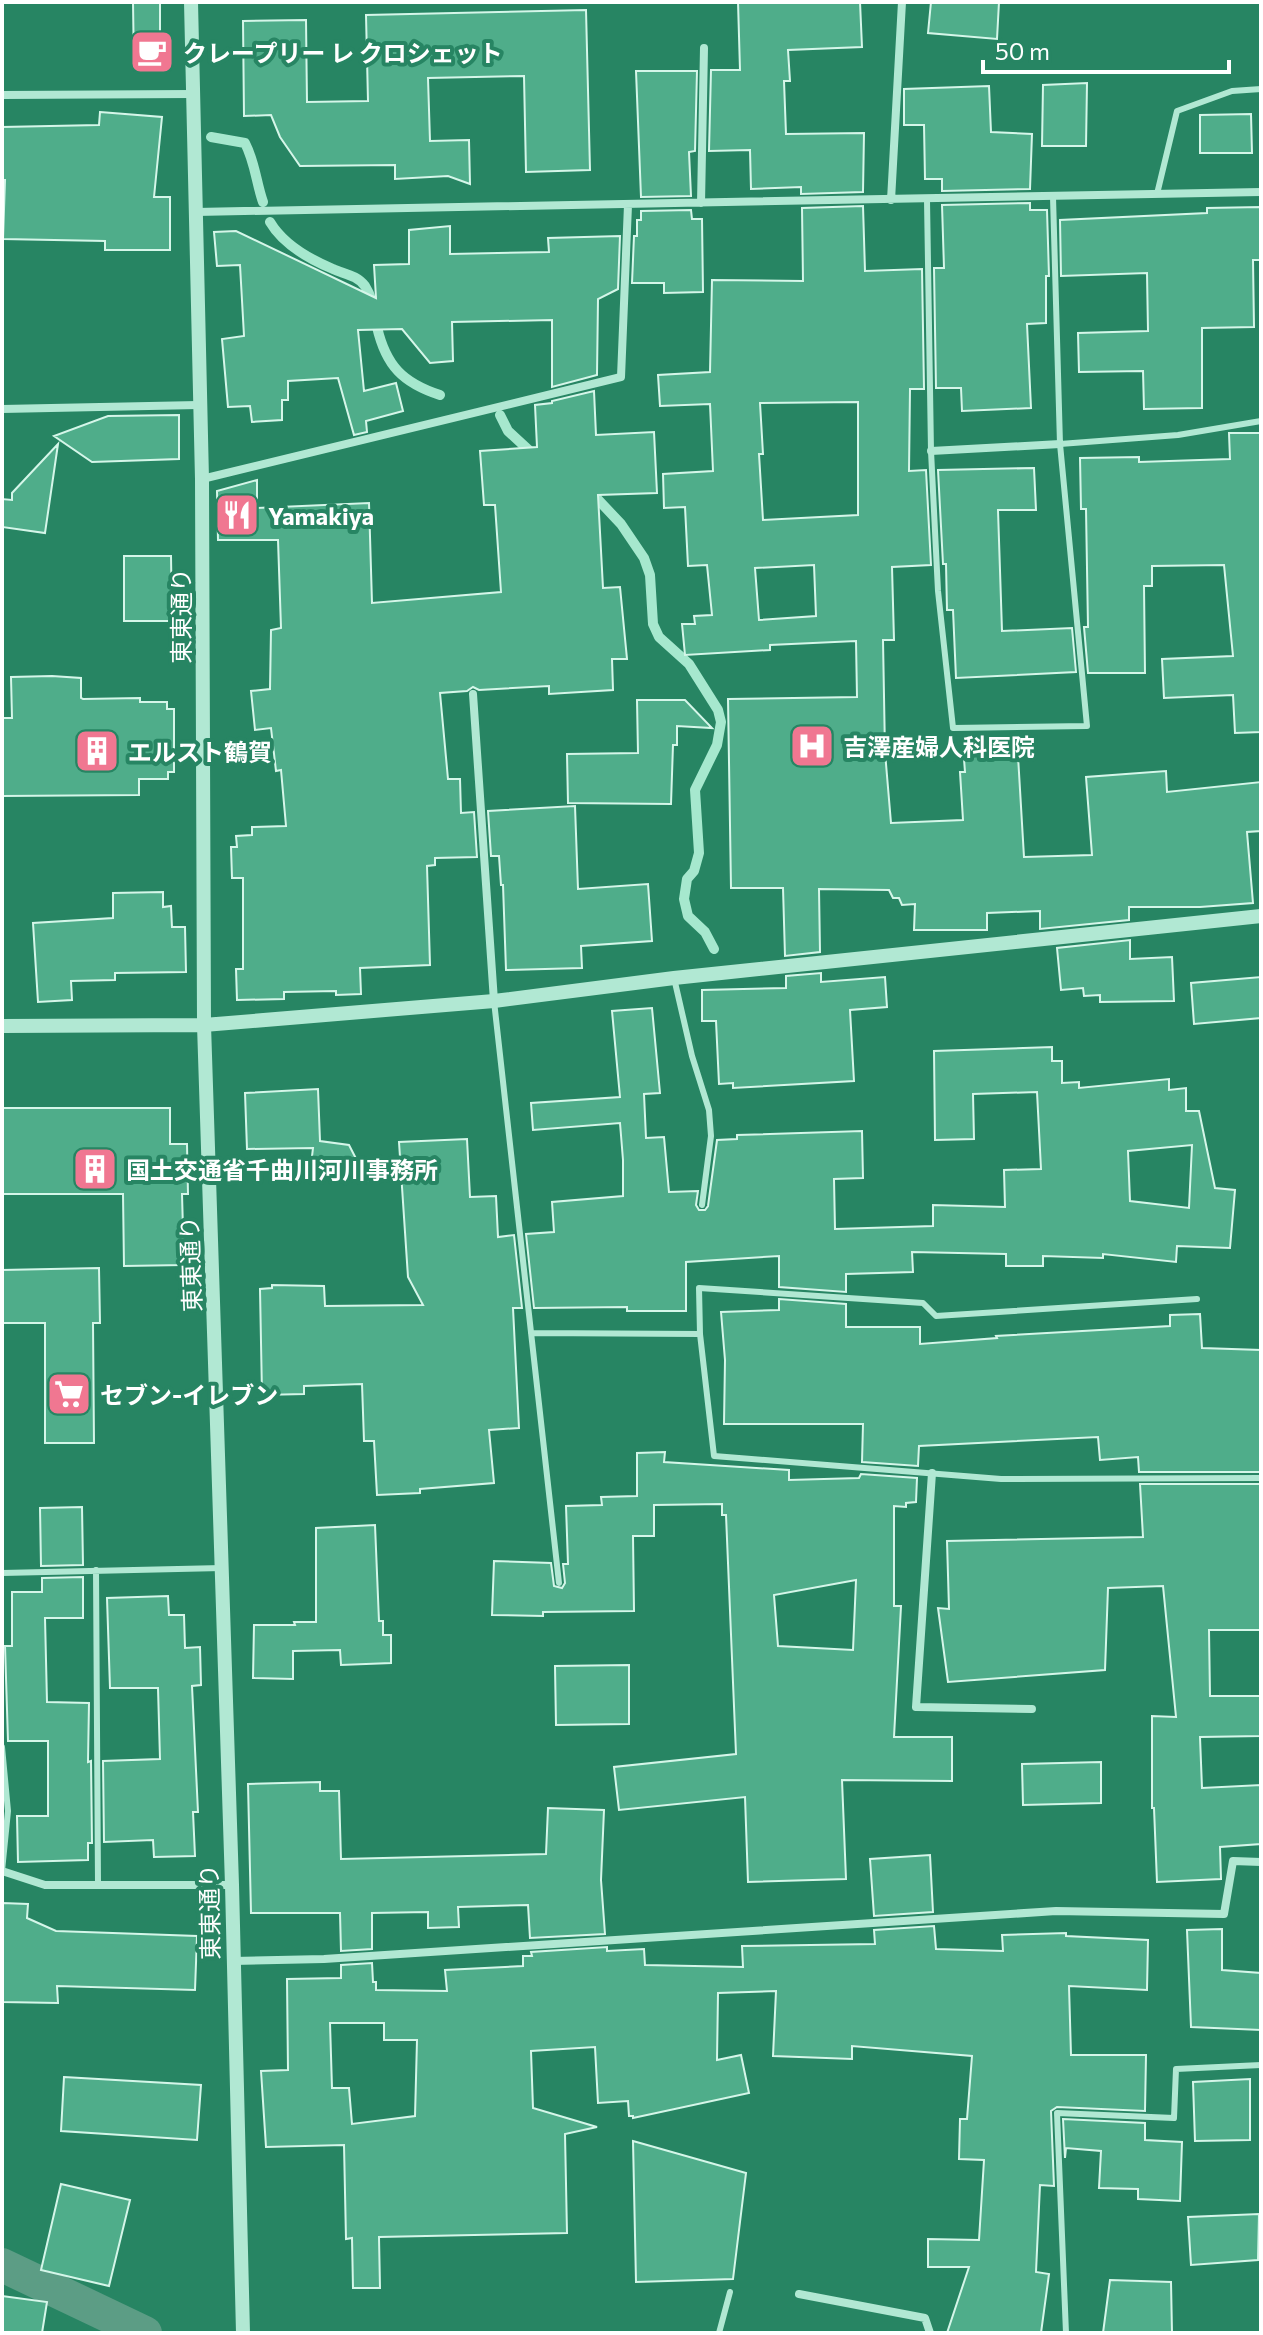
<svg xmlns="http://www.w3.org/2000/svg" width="1263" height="2335" font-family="Commissioner,'Noto Sans JP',sans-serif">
<rect width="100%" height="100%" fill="#278563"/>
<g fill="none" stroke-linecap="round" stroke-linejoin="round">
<!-- stream -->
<path stroke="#a6e8ce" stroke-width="10" d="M211,137L245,143C255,162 256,182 263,202
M270,222C283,244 309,259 333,269C344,274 357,275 365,286C373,298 374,313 377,327C386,366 403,383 440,395
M500,415L508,431L534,455
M588,489L621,524L644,558L650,575L653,624L659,637L689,664L718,710L721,722L717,745L695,790L699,853L694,871L687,879L684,899L688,916L705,932L714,949"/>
<!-- canal -->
<path stroke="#5c9d85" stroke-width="34" d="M2,2265L145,2333"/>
</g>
<!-- building -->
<path fill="#4fad8a" stroke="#d5f6e9" stroke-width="2" fill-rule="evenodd" d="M133,2H160V35H169V68L134,69Z
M738,2H860L862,47L788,50L790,81H784L786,134L864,133L863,192L801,194V187L751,189L750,150L709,151L711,70H740Z
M931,2H999L997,39L928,33Z
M586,10L590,170L526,172L524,76L428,78L430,141L469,140L470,184L448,176L395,179V165L300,166L280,137L271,115L244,116L243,21L306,20L307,102L368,101L366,15Z
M636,71H697L695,151L689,152L691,196L641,197Z
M1087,83L1086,146H1042L1043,85Z
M989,86L991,132L1032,134L1030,189L942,191V179H925L924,125H904V89Z
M100,112L162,117L154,197H170V250H105V241L3,239L5,180H2V127L99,125Z
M1251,114L1252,153H1200V115Z
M1030,203V210H1047L1049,276H1046V323L1027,324L1031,408L962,411L961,388H936L934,268H944L942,205Z
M863,206L865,271L922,269L924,389H910L909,471L926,470L931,565L892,567L894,640H883L885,752L891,823L963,820L960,772H965L964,759H970L969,742L1017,739L1024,857L1092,855L1086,777L1166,771L1167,792L1261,782V831L1247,832L1253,903L1200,907H1129V920L1040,929V911L987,913V930H914L915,904L902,905L899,898H893L889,890L819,889L820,952L785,956L783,888H731L728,699L857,697L856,641L770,645V650L685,655L682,624H695L694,616L712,615L707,565L688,566L685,507L664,508L663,474L713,471L710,404L660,406L658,375L710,372L712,280L803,281L802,208ZM858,402V515L763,520L759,454H763L760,403ZM814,565L816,616L759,620L755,568Z
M1261,207V260H1253L1254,327L1202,328V408L1144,409L1143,371L1079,372L1078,333L1148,331L1147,273L1061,276L1060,220L1207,213V208Z
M691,210L692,219H702L703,292L664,293V283H632L634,236H637V220H641V211Z
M450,226V254L549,252L548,238L620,236L618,289L598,299L597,375L552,387V320L452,322L453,361L430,363L402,329L358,330L364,391L396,383L403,411L366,421L367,432L354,435L338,378L288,381V400H282V420L252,422L250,406L228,407L222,339L244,336L240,265L217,266L214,232L236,231L376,298L374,265L409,264V230Z
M594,391L596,435L654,432L657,493L598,495L603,588L620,587L627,659H612L613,690L549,694V686L479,690L473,687L467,691L440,693L448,779H460L461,813L474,812L477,857L435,858V865L427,866L430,965L360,968L361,994L336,995V991L284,992V999L237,1000L236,969H243V878H232L231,847H237L236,836L252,835V827L286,826L281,770L276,771L271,728L255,730L251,691L270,689L271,630L281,628L278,540H218L217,491L257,480V508L369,503L372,603L501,592L495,505H484L480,451L537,447L535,405L552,403V401Z
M179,415V459L92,462L54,436L108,416Z
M1229,433H1261V732L1235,733L1233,695L1164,698L1162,659L1233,656L1224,565L1152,566V586H1144L1145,673H1088L1084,627H1088L1086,509H1081L1080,458L1139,457V462L1230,459Z
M58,444L45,533L2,527V499L12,500V493Z
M1034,468L1036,510H998L1002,631L1072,628L1076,672L956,678L953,610H947L946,564H943L938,470Z
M124,556H171L172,621H124Z
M52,676L81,678V698L83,699L140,698V702H167V709H174V772H168V779H139V795L2,796V718H12L11,677Z
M637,700H685L712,728L677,726V745H673L671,804L568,803L567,754L638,753Z
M575,806L578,889L648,884L652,941L581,946L582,968L506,970L503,885H501L499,856H491L488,811Z
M163,892V907L171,906L172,927H185L186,972L115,973V980L71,981L72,1000L38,1002L33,923L113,918V893Z
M1130,940V959L1172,957L1174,1001L1100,1002V995L1084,996L1083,988L1061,990L1057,948Z
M821,973V982L885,977L887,1007L850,1010L854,1081L733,1088V1083L719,1084L716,1021H702V990L786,988V976Z
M1261,977V1018L1194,1024L1191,983Z
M652,1008L660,1093L644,1094L646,1138L664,1137L669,1192L698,1191L696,1205L699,1210H705L708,1206L717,1140L737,1139V1135L862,1131L863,1178L834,1179L835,1229L933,1226V1205L1005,1207L1004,1170L1041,1169L1037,1092L973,1094L974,1139L935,1140L934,1051L1052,1047V1061H1062V1083L1079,1082V1088L1169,1079V1090L1186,1088V1111H1199L1215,1188L1235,1190L1230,1248L1177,1246L1176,1262L1103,1254V1258L1043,1256V1266H1006V1254L912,1252L913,1272L846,1274V1292L779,1287V1256L686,1262V1311H627V1307L534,1308L526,1234L554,1232L552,1202L623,1196V1160L620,1123L533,1130L531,1103L620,1097L612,1011ZM1192,1145L1189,1208L1130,1201L1128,1151Z
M318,1089L320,1141L349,1145L367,1180L310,1173L313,1148L247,1149L245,1093Z
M2,1108H170V1144H187L188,1194H182L184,1265L124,1266L123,1194H2Z
M467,1139L470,1197L496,1196L498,1237L514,1235L522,1308H513L519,1428L489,1430L494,1483L420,1489V1493L377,1495L374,1441H364L362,1384L304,1386V1394L262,1395L260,1289L272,1288V1285L324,1286L325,1306L423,1305L408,1277L399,1142Z
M99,1268L100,1323H93L94,1443H45V1323H2V1270Z
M779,1299L846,1304V1327H920V1344L997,1338L996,1336L1170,1326V1315L1200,1314L1202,1348L1261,1350V1472H1139L1138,1457L1100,1460L1098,1437L919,1446L918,1466L862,1462L863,1424H724L725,1360L721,1312L779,1310Z
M665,1452L664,1462L789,1470V1480L859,1478L861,1474L917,1478L916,1502L906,1503V1507L894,1506V1606H901L894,1737H952V1781L842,1780L846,1879L748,1882L745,1797L619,1810L614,1767L736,1754L726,1515H722V1504L654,1505V1536H633L634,1611L543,1612V1616L492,1615L494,1561L551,1563L554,1586L562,1588L565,1583L563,1564H568L566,1506L602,1505L601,1497L637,1496V1453ZM856,1580L853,1650L778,1646L774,1595Z
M1140,1484H1261V1630H1209L1210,1696H1261V1736L1200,1737L1202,1788L1261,1785V1844L1220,1847L1221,1879L1157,1882L1154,1808H1152V1716L1176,1717L1163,1586L1108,1588L1105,1670L948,1682L938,1608L949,1609L947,1541L1143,1537Z
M82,1507L83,1565L41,1566L40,1508Z
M375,1525L379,1621H383V1635H391V1663L341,1665L340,1650L293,1651V1679L253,1678L254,1625H295L294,1622H316V1528Z
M83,1577V1618H45L47,1702L89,1703L88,1762L91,1761L92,1843H88V1860L18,1862L17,1816H48V1741H8L5,1646H12V1592H42V1578Z
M168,1596L169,1615H184L185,1648L200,1647L201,1685L192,1686L198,1812H193L195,1856L154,1857L153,1840L104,1842L103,1761L160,1759L158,1688H110L107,1598Z
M629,1665V1724L556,1725L555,1666Z
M1101,1762V1803L1023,1805L1022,1764Z
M320,1782V1791H339L341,1859L546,1854L548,1808L604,1810L601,1880L605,1934L530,1938L528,1905L458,1907L459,1927L428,1928V1912L372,1913V1949L341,1951L340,1913H251L248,1784Z
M930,1855L933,1912L874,1916L870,1859Z
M2,1903L28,1904L27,1918L56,1931L197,1936L195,1990L57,1986L58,2003L2,2002Z
M934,1926L936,1949L1003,1951L1002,1935L1066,1933V1936L1148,1940L1147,1990L1069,1986L1071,2055H1146L1145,2111L1057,2107L1051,2111L1054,2186L1040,2185L1036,2272L1049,2274L1041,2333H947L969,2267H928V2239L979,2240L984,2160L959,2159L960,2119H967L972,2056L852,2046V2059L773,2056L776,1991L718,1993L717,2060L741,2055L749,2093L633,2118V2116H629L628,2101L598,2103L595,2047L531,2051L533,2108L597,2127L565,2134L567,2233L379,2237L380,2288H353L352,2238L346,2239L344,2145L266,2147L261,2071L288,2070L287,1979L341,1978V1965L372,1963L373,1982H376V1990L447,1991L445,1970L523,1966V1956H532L531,1952L607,1947V1951L644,1949L645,1965L743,1967L742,1946L875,1944L874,1930ZM330,2023H384V2040H417L415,2116L352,2124L349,2088H332Z
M1222,1929V1970L1261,1973V2030L1191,2027L1187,1930Z
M64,2077L201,2085L197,2140L61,2131Z
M1250,2079V2140L1195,2141L1193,2082Z
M1063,2119L1145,2123V2140L1182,2142L1180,2201L1138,2199V2189L1099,2188L1101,2151L1066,2148L1065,2158Z
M633,2141L746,2173L733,2279L636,2282Z
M61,2184L130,2200L109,2286L41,2270Z
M1259,2214L1258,2260L1191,2265L1188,2217Z
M1110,2280L1171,2282L1172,2333H1103Z
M2,2296L47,2302L42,2333H2Z"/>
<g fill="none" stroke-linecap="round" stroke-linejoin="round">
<!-- service -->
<path stroke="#b1e8d3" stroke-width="6" d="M1157,194L1177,111L1232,91L1261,89
M927,200L931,451L938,591L953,728L1087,726L1060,444L1053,197
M1060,444L1178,435L1261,421
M674,978L692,1056L709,1110L711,1136L702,1205
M494,1001L559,1583
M1197,1299L936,1316L923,1303L699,1288L700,1334L714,1456L1001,1479L1261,1478
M531,1333L700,1334
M96,1570L98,1884
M2,1573L222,1568
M2,1747L8,1811L2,1871
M719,2333L730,2292
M1066,2333L1057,2113L1174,2118L1176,2069L1261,2065"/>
<!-- minor -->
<path stroke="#b1e8d3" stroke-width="8" d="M2,95L193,94
M891,200L902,2
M701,203L704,48
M196,212L1261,192
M2,409L198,405
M931,451L1060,444
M202,479L621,377L628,205
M473,694L494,1001
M932,1473L916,1707L1032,1709
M2,1871L45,1885H232
M233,1961L324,1959L1056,1911L1224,1914L1233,1861L1261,1862
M799,2294L925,2318L930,2333"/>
<!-- tertiary -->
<path stroke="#b1e8d3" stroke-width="14" d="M191,2L202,479L204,1025L232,1885L243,2333
M2,1026L204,1025L494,1001L674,978L1261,916"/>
</g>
<!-- icons -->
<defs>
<g id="cafe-square" transform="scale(2.3)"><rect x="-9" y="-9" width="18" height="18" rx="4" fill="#f07791" stroke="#278563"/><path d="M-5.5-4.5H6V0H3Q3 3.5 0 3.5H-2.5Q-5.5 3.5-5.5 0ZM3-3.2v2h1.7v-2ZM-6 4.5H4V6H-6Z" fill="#fff"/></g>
<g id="restaurant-square" transform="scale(2.3)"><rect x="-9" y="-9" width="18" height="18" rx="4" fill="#f07791" stroke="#278563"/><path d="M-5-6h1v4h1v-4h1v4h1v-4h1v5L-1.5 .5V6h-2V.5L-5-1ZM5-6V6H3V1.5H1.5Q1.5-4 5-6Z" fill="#fff"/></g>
<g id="hospital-square" transform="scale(2.3)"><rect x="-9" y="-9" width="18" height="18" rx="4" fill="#f07791" stroke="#278563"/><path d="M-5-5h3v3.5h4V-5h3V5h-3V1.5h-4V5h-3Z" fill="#fff"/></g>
<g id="building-square" transform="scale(2.3)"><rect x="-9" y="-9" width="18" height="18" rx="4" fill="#f07791" stroke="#278563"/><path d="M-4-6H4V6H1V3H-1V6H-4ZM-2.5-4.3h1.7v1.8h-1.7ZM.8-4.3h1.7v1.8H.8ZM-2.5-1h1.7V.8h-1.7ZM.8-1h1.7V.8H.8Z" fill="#fff"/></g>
<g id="supermarket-square" transform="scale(2.3)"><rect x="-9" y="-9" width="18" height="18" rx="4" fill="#f07791" stroke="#278563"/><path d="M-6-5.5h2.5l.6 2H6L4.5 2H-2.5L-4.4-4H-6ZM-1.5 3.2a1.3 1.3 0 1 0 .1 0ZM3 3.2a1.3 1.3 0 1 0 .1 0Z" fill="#fff"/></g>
</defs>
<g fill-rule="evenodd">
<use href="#cafe-square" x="152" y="52"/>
<use href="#restaurant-square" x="237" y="515"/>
<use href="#hospital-square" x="812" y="746"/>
<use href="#building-square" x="97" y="751"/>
<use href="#building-square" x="95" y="1169"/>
<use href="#supermarket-square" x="69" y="1394"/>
</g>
<g text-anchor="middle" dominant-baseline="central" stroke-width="8" stroke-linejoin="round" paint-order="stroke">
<!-- poi labels -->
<g font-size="24" font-weight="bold" fill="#fff" stroke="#278563" text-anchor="start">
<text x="183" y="52">クレープリー レ クロシェット</text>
<text x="268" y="515">Yamakiya</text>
<text x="843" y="746">吉澤産婦人科医院</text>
<text x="128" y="751">エルスト鶴賀</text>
<text x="126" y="1169">国土交通省千曲川河川事務所</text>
<text x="100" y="1394">セブン-イレブン</text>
</g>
<!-- street labels -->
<g font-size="24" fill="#fff" stroke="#278563">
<text transform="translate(180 616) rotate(-90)">東東通り</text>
<text transform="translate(190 1264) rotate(-92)">東東通り</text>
<text transform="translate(209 1912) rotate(-91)">東東通り</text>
</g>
</g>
<!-- border -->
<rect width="1263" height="2335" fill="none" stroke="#ffffff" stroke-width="8"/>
<!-- scale -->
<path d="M983 60v12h246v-12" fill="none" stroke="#ffffff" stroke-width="4"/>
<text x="995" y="60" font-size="24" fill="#ffffff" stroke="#278563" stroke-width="6" paint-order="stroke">50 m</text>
</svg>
